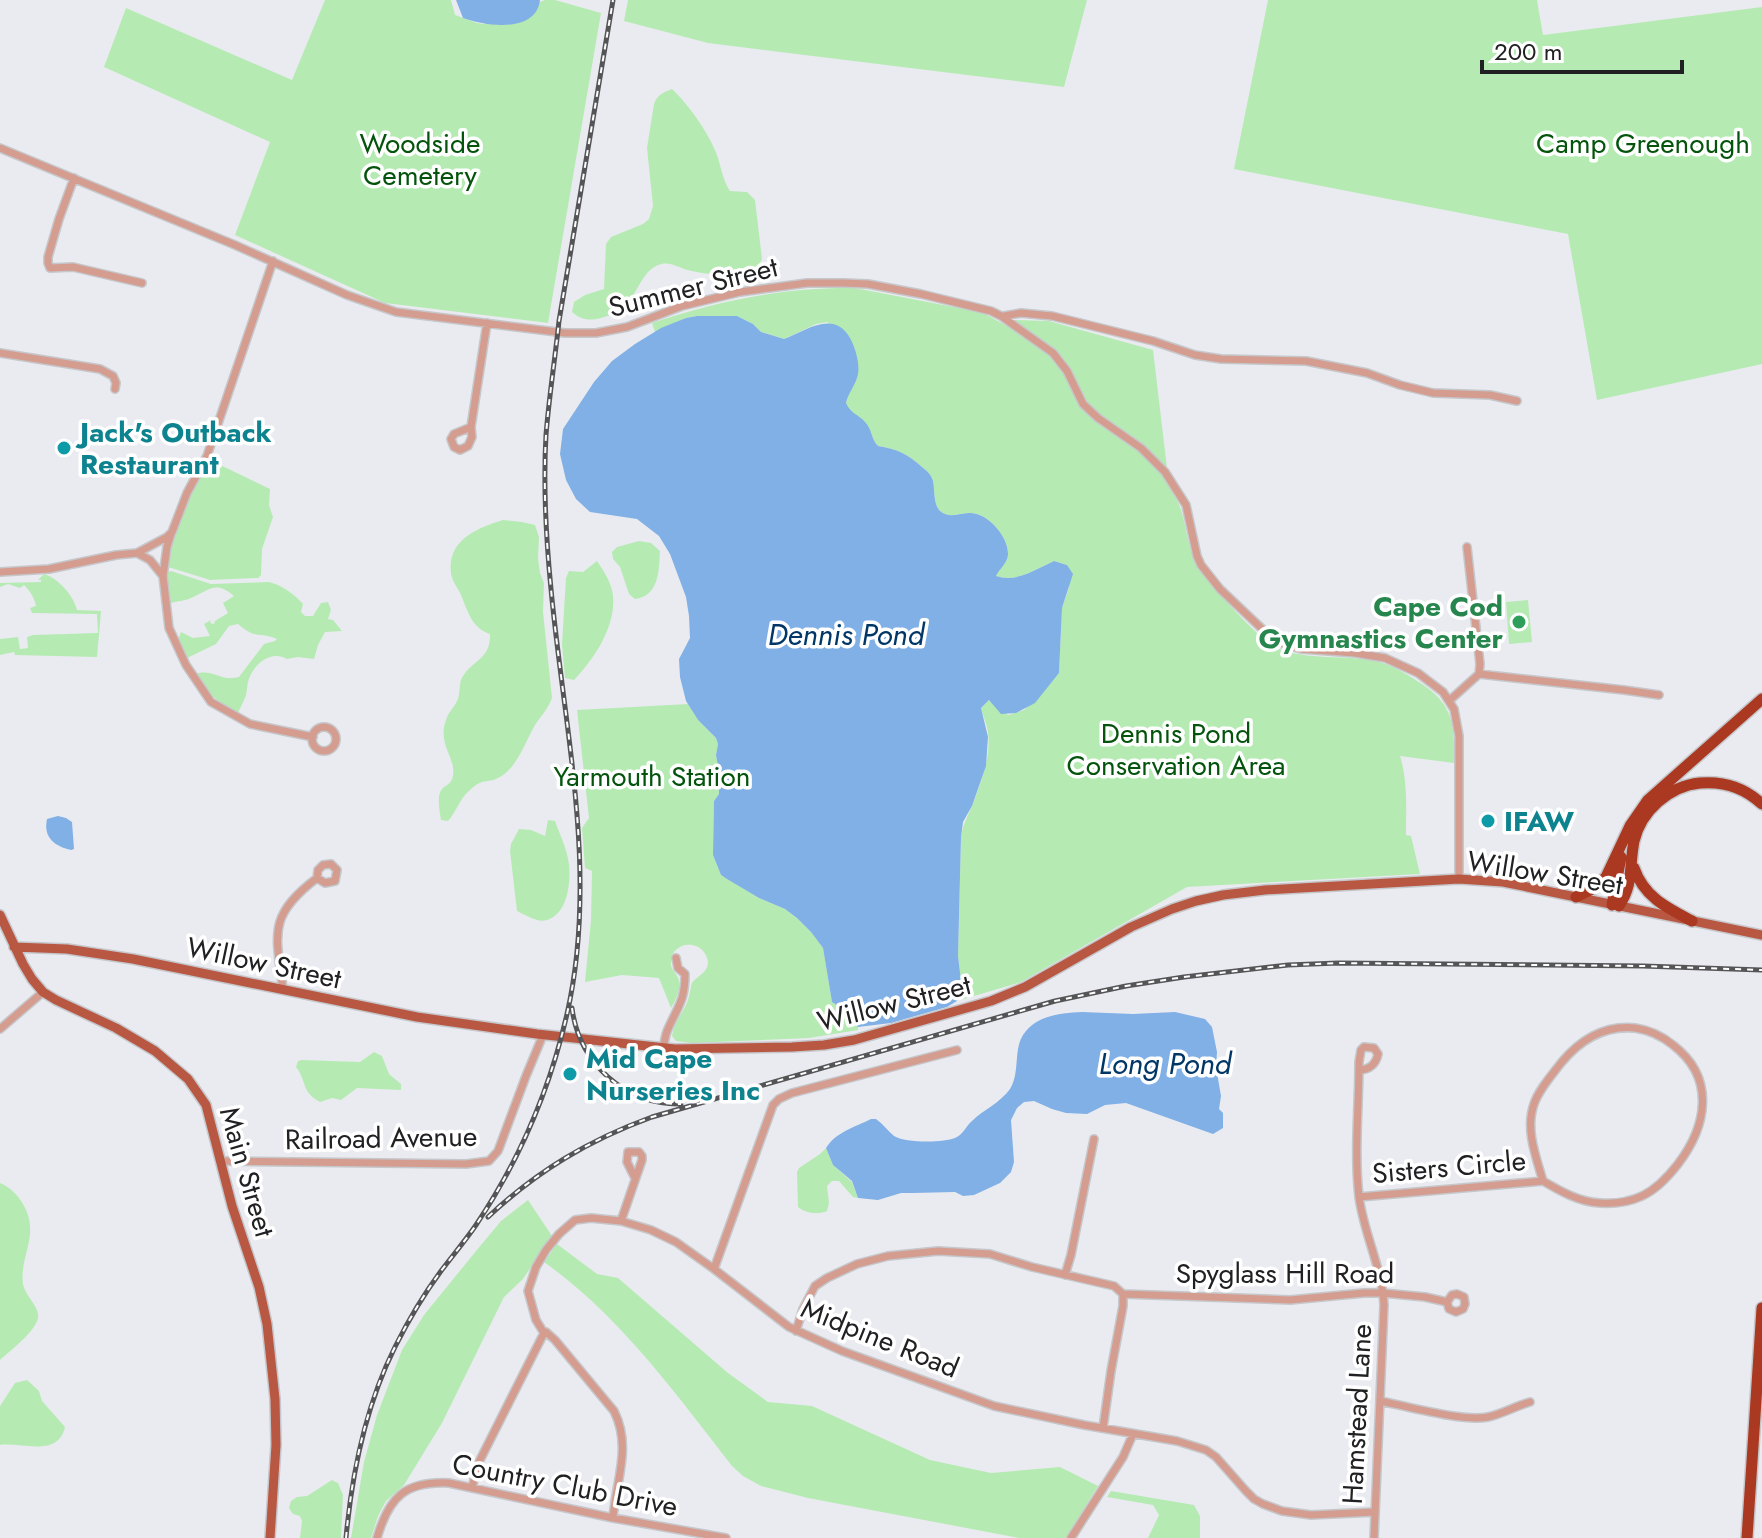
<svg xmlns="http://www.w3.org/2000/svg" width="1762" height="1538" font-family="Jost,sans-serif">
<rect width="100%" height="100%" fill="#eaebf0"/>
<!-- green -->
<path fill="#b5ebb3" d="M325,0H451L455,15L477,23L484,24L545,0H555L601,13L548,323L385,303L235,235L270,142L104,67L126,8L292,80Z
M628,0H1087L1064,87L708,43L624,21Z
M1268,0H1537L1543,35L1762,7V364L1597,400L1568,234L1234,169Z
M672,89C688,104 705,128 714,148C721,162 721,178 730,191L747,192L755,200L762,259C759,265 757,269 750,272C738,278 701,274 688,270C679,268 669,260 658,265C635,275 639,309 601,318C589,321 581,320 572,312L574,302L585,295L604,289L606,244L611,237L643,224L649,219L653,206L647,148L654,104C657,95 664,92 672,89Z
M855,288L969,310L985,314L1007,326L1015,320L1049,321L1153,350L1167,468C1167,490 1173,489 1180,507C1186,524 1187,543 1195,560C1203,578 1259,640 1277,648C1306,661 1348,654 1379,662C1395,666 1408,675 1422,684C1454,705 1455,727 1454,763L1400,756C1408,782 1406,809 1406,835L1411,836L1420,874L1187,887L1021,982L957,1001L962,989L958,956L961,837C963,823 969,814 974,801C982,779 991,756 988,733C987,724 983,716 981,708L989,700L1008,715L1024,710L1042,693L1059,673L1062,608L1069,588L1067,565L1054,561C1036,569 1017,583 996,576C999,568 1007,564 1008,555C1009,537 988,513 970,513C961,513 948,519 940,511C933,504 935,490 933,481C931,474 927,471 922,467C908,454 897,449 878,446C872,439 871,430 865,423C860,417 853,416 849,410C845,405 846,404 847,397L828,322L816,324L784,339L761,332L753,324L737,316H697L686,318L655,332L652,323C718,301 784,287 855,288Z
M210,460L270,489L269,505L273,517L262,549L261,575L258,578L210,580L168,567C168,532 193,492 207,461Z
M503,520L522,522L535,525L539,537L538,558L540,573L544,583L543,612L552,698C548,709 541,716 535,725C525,742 517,769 498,778C486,784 484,777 470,790C459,799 457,811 448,821L441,820C440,812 436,796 442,789C447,784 452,784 453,775C456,758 437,744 446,720C448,712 455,707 458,699C460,692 459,686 461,680C470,660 491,661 490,634C472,628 468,612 461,595C458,588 452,582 451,573C447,540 477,528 503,520Z
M639,541L651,543L660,551C659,571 659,596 635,599L629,594L620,567L613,559L612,552L617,547Z
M597,561C604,571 612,584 613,596C616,627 594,659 574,680L565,678L562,644L566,578L569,571L583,572Z
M171,571L211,584L269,582C282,585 294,594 303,604L301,612L305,616H313L321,603L328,602L331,610L328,619L333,620L342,631L325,632L318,645L314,659L298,657L287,659C270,649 252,666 248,682C247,687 247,691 246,695C244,701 240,708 238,713C219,704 206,692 195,674C214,668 219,682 239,677L264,644L275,641L277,639C258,631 256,640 238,624L229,626L216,644L187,658C181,651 176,642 181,632L193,638L210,636L204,624L211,620L210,623L214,624L215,621L228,613L223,603L234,596C215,580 210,590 191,598C185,601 178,601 171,603L167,575L168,572Z
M44,574C58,578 74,596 77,610L101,611L97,657L15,655L14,652L0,655V639L18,637L20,649L28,648L27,637L33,635L98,633L97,614L32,613L30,608L36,606C34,597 30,591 24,585L20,588L8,584L0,587V583L41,582V580H38Z
M1528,600L1532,642L1509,644L1506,602Z
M688,704L698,720L716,738L718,744L716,755L718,766L719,794L714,801L713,855L721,875L759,898L785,909L797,918L811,932L823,948L832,1002C844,1009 848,1022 858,1027V1030L809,1038L692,1043L676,1041L672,1036C674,1021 686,1010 689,996C690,993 691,985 692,983C697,975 716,970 704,952C694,939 672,944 671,961C670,969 675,971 678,978C682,987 676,1000 671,1008L659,978L622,975L585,982L591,920L592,871L585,868L582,828L589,818L577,710Z
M548,820L555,821C560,835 567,849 569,864C571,881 568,914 547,920C537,923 526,915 517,911L510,851L511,844L519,829L531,830L545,836Z
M374,1052L382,1056L389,1074L401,1084V1090L357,1088L341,1100L332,1098L320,1102C301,1092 307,1081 296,1067L298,1061L302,1060L360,1062Z
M826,1148L833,1165L852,1182L858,1198L853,1197L839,1181H832L827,1186L829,1203L827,1211C819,1215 804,1213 798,1207L797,1172L799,1168L820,1154Z
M0,1183C10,1187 18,1195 23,1204C41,1235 19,1256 23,1284C25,1296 40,1307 38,1318C35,1332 11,1350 0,1360Z
M528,1200L552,1236L523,1279L504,1297L442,1423L404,1485L386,1501L378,1516L371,1538H351L364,1462L377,1415L402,1350L424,1315L476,1251L501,1221Z
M557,1244L597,1274L618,1278L728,1373L768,1402L812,1406L930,1460L991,1473L1060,1467L1098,1486L1066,1538H1019L808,1498L761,1486L743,1476L732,1466C676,1394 619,1315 544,1262Z
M27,1380L39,1391L42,1401L65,1427C58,1458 22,1442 0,1445V1406L15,1383Z
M332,1480L338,1483L343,1495L341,1538H300L302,1521L300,1516L293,1514L289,1508L291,1501L297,1497L307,1496Z
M1111,1491L1194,1505L1200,1516V1538H1148L1159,1515L1153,1505L1107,1497Z"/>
<!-- water -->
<path fill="#80b0e6" d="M456,0H540C536,34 485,26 463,18Z
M697,316H737L753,324L761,332L784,339C805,331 834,309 850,338C855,347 860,363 858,374C856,385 848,393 846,403C851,414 858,414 865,422C872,429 871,439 878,446C897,449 908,454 922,467C927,471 931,474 933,481C935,490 933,504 940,511C949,519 961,513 970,513C988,513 1009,537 1008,555C1007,564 999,569 996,576C1017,583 1036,569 1054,561L1067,565L1073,574L1062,608L1059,673L1035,703L1016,713L1001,714L989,700L981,708L988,737L986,766L972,806L963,822L961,837L958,956L962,989L957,1001L947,1007L891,1023L858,1027C848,1021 845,1010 832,1002L823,948L811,932L797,918L785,909L759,898L727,879L721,875L713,855L714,801L719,794L718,766L716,755L718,744L716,738L698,720L686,701L680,677L679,659L690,638L689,616L686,597L670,554L659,536L637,519L590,512L576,499L566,480L560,454L563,429L594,382L612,361L635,344L661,328L686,318Z
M58,816L66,818L72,822L74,849L71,850C54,846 43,837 47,819Z
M1082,1012L1133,1014L1175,1012L1205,1019L1212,1027L1217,1052L1216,1067L1221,1096L1219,1109L1223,1113V1128L1213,1134L1126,1103L1105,1105L1087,1114L1066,1113L1052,1109L1034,1101L1024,1102L1017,1108L1011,1120L1014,1162L1011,1172L1000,1183L974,1195L963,1196L955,1192L913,1193H901L878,1200L858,1198L852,1181L833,1165L826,1148C836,1132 855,1127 871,1119H876C883,1124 888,1131 894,1136C905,1143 943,1143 955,1138C963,1135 966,1126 972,1121C983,1110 1000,1103 1010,1089C1021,1072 1012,1046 1026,1031C1039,1015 1063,1013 1082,1012Z"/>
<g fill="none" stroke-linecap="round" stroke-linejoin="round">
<!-- minor casing -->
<g stroke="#c6c7cb" stroke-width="10">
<path id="minor" d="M0,148L235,245L347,295L396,312L565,333H596L627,327L682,306L740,292L807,283H844L868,284L921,294L991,311L1001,316L1053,353L1067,371L1083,404L1098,418L1141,448L1165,472L1186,505L1197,556L1201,565L1220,589L1276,642L1301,649L1355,653L1385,658L1418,673L1443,692L1454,709L1459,736V879
M74,178L59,219L48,257V263L50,268L73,267L142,283
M1004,316L1021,313L1052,316L1153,341L1195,355L1221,359L1306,361L1367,373L1400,385L1433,393L1490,395L1517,401
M0,353L100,369L113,376L116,383L115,389
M471,427L472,437L468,446L460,450L454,447L451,439L454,434L471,427L487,323
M171,534L167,547L163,576L169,628L186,665L211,702L250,724L313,737
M137,553L150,560L163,576
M0,572L49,569L116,555L137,553L167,537L172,532L187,493L207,456L273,261
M1479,674L1624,690L1659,695
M1450,700L1479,674L1480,664L1467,547
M312 739a12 12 0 1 1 24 0a12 12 0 1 1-24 0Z
M283,990C276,934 267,916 317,878L325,883L335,881L337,870L331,864L323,865L318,870L317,878
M0,1029L43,992
M663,1048C665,1041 665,1035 668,1029C678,1006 685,1001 685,974L678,968L676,958
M1359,1070C1369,1070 1376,1064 1378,1054L1374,1048L1364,1047L1361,1050L1359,1062C1359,1106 1354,1153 1359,1197C1364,1234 1382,1268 1384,1305L1374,1538
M221,1161L466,1164L489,1161L498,1151L526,1076L543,1035
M1359,1197L1543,1181C1560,1191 1579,1202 1600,1203C1614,1204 1629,1202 1642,1196C1657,1189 1668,1177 1678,1164C1707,1126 1716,1078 1673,1045C1662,1036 1649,1030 1635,1028C1604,1025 1580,1040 1561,1063C1552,1075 1539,1089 1534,1104C1525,1129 1536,1157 1543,1181
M621,1221L642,1160V1156L639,1152H628L627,1162L635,1178
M714,1269L773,1105L779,1099L792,1093L957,1050
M1065,1275L1071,1255L1094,1139
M1123,1294L1290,1300L1364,1293H1383L1425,1297L1447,1302L1452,1295L1457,1294L1464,1297L1465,1304L1463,1309L1456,1312L1449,1309L1447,1302
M796,1331L803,1309L815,1286L827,1278L857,1264L888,1256L938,1251L990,1254L1032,1267L1114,1286L1123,1294V1306L1111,1371L1103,1428
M1380,1401C1407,1406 1462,1422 1488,1417C1502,1414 1516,1406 1530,1402
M472,1488L478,1464L544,1333
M613,1518C616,1480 632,1447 614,1411L555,1340L546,1332L544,1333L536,1320L528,1291L536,1267L546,1250L559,1234L575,1220L591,1218L621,1221L651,1230L676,1242L714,1269L789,1327L842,1351L994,1406L1084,1425L1177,1441L1206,1450L1216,1457L1246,1491L1254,1499L1263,1504L1282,1511L1311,1515L1375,1512
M377,1538C389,1497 405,1481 449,1483L613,1518L726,1538
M1071,1538L1123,1457L1133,1434"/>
</g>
<!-- major casing -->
<g stroke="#c6c7cb" stroke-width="12">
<path id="major" d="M0,915L23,964L32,979L43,992L56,1000L116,1028L155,1051L188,1079L206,1105L232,1206L259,1287L267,1324L275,1399L276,1445L270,1538
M14,947L67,949L133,959L417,1017L537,1034L675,1049L792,1047L824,1045L854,1040L991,1001L1025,987L1131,927L1172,909L1196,901L1223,895L1265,890L1459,879L1503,882L1762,935"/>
</g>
<!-- highway casing -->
<g stroke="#c6c7cb" stroke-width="14">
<path id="highway" d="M1634,868C1644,897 1667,908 1692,921
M1576,897L1594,888L1606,877L1630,826L1648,800L1762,699
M1612,905L1621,857
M1619,906C1634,883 1629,866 1634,841C1641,811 1669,786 1700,783C1723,781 1745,788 1762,804
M1747,1538L1762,1308"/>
</g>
<!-- minor -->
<use href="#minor" stroke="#d49d90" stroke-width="7"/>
<!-- major -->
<use href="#major" stroke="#b85742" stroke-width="9"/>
<!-- highway -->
<use href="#highway" stroke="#ab3922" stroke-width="11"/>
<!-- rail casing -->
<g stroke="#555558" stroke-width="5">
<path id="rail" d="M572,1008C579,1063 625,1105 681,1104
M488,1217C537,1171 589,1140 652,1117L1055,1001L1126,986L1184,977L1288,965L1338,963L1643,966L1762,970
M346,1538C352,1472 365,1407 395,1347C408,1321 424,1294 441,1271C453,1255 465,1241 476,1225C519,1161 550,1089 567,1014C599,874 564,729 551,589C546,538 543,487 546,435C549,397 555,359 559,321L613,0"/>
</g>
<!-- rail -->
<use href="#rail" stroke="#fff" stroke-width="2" stroke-dasharray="6" stroke-linecap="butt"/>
</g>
<!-- markers -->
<g fill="#0f9aa8" stroke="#fff" stroke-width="3">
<circle cx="64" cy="448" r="8"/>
<circle cx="1488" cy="821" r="8"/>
<circle cx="570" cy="1074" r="8"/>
</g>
<circle fill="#2e9e5b" stroke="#fff" stroke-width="3" cx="1519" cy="622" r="8"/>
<g text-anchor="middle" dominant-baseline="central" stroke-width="7" stroke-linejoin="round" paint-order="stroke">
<!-- park labels -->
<g font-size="28" fill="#05540d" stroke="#fff">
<text x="420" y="143">Woodside<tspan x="420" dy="32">Cemetery</tspan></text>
<text x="1643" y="143">Camp Greenough</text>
<text x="1176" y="733">Dennis Pond<tspan x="1176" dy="32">Conservation Area</tspan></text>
<text x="652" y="776">Yarmouth Station</text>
</g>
<!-- street labels -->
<g font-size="28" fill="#212123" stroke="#fff">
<text transform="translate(693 287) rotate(-14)">Summer Street</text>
<text transform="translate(1545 873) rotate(9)">Willow Street</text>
<text transform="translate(264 963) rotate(12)">Willow Street</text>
<text transform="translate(894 1003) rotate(-14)">Willow Street</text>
<text transform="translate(381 1138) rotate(-1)">Railroad Avenue</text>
<text transform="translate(1449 1167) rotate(-5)">Sisters Circle</text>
<text transform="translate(247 1172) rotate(74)">Main Street</text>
<text x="1285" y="1273">Spyglass Hill Road</text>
<text transform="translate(880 1338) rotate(22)">Midpine Road</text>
<text transform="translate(1357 1414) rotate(-87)">Hamstead Lane</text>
<text transform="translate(565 1485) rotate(11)">Country Club Drive</text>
</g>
<!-- culture labels -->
<g font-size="28" font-weight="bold" fill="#0d838f" stroke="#fff" text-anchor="start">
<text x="80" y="432">Jack's Outback<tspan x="80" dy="32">Restaurant</tspan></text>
<text x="1504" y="821">IFAW</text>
<text x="586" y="1058">Mid Cape<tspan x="586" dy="32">Nurseries Inc</tspan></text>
</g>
<!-- leisure labels -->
<g font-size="28" font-weight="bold" fill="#27864d" stroke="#fff" text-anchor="end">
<text x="1503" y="606">Cape Cod<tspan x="1503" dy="32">Gymnastics Center</tspan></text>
</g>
<!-- water labels -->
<g font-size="30" font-style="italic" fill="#003767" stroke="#fff">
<text x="846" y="634">Dennis Pond</text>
<text x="1165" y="1063">Long Pond</text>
</g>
</g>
<!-- scale -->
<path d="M1482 60v12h200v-12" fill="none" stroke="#212123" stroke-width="4"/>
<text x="1494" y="60" font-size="24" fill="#212123" stroke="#ffffff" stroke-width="6" paint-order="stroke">200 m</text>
</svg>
